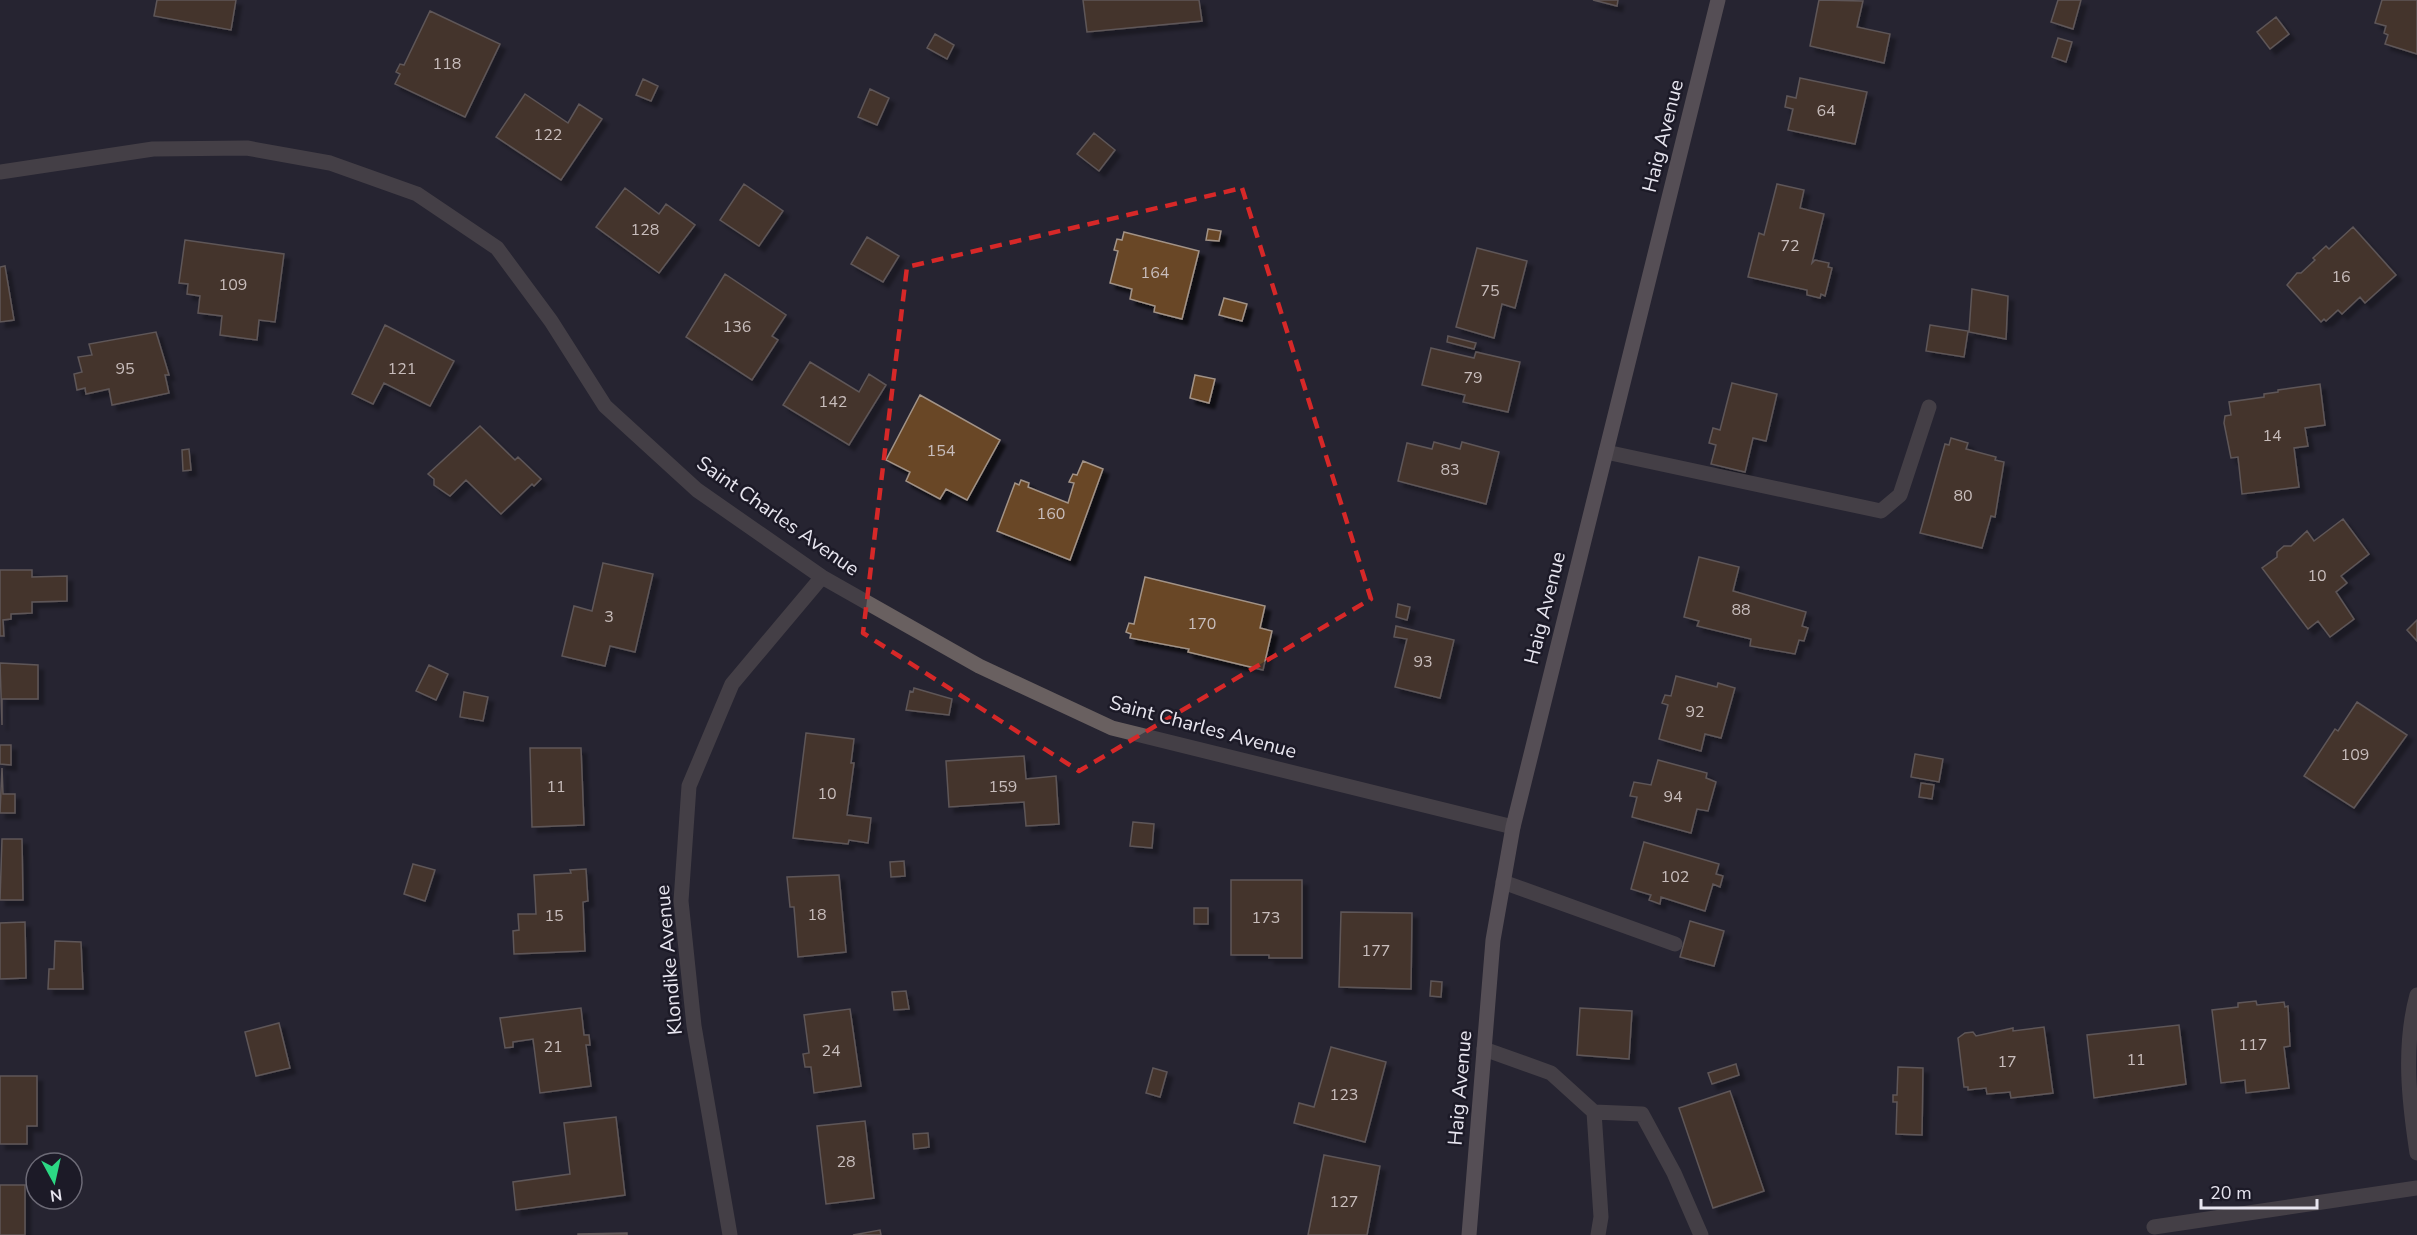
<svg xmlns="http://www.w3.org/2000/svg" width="2417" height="1235" font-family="'Nunito Sans',sans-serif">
<defs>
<filter id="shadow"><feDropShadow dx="5.5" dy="5.5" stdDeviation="1.5" flood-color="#0009"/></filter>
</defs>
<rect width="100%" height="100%" fill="#262431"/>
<!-- building -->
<path fill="#694625" stroke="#a29387" stroke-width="1.5" filter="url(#shadow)" d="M157,0H236L231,30L154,16Z
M1083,0H1199L1202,21L1087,32Z
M1593,0H1618L1617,6Z
M1819,0L1863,1L1857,27L1890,34L1884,63L1810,46Z
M2058,0H2081L2073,29L2051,22Z
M2382,0H2417V54L2385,44L2388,35L2384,33L2386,26L2375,23Z
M430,11L500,44L465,117L395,84L400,74L396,72L400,64L404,65Z
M2276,17L2289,34L2270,49L2257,32Z
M935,34L954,45L947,59L927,48Z
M2058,38L2072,42L2066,62L2052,57Z
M1800,78L1867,92L1855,144L1788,130L1793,109L1785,107L1787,96L1796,98Z
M643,79L658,86L651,101L636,95Z
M870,89L889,98L877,125L858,117Z
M525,94L568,123L579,104L602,119L561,180L496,137Z
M1094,133L1115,150L1099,171L1077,154Z
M744,184L783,211L759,246L720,220Z
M1777,184L1804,190L1800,208L1824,214L1812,263L1815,260L1829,263L1828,267L1832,268L1825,296L1821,294L1820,298L1807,295V290L1748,277L1759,233L1764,235Z
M625,188L659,214L666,204L695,225L659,273L596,227Z
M2353,227L2396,275L2365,303L2360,297L2342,314L2338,310L2326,321L2324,319L2321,322L2287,285L2297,273H2301L2315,260L2313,258L2326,246L2329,249Z
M1208,229L1221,231L1219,241L1206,240Z
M1124,232L1199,251L1182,319L1154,312L1155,306L1130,299L1132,289L1110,283L1118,251L1114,250L1117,239L1122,240Z
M867,237L899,256L883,282L851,264Z
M185,240L284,254L275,322L259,320L257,340L220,335L222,316L198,313L200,296L187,294L188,284L179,283Z
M1477,248L1527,261L1515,308L1502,304L1494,338L1456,327Z
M5,266L14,320L0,322V267Z
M725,274L786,315L772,336L778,340L752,380L686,337Z
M1972,289L2008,296L2006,339L1969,332Z
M1224,298L1247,304L1242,321L1219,315Z
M385,325L454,361L430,406L384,383L373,404L352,394Z
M1930,325L1968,331L1964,357L1926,351Z
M156,332L169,375H165L169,393L112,405L109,389L86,394L85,388L77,390L74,374L82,372L78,357L92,355L89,344Z
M1448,336L1476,343L1474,349L1447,342Z
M1431,348L1474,358L1476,352L1520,362L1508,412L1463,402L1465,395L1422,385Z
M810,362L859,392L869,374L886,385L849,445L783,405Z
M1195,375L1215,379L1209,403L1190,398Z
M1732,383L1777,394L1766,441L1753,438L1745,472L1711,464L1716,445L1709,443L1713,428L1720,430Z
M2320,384L2325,425L2305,428L2308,446L2294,448L2299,487L2242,494L2238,457L2231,458L2224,423L2225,416L2231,415L2229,402L2264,397V394L2278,392V390Z
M920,395L1000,440L967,500L946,489L940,499L906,481L910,472L886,460Z
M480,426L515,460L518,457L541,479L534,486L532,484L501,514L466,480L450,496L434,485V479L428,474Z
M1951,438L1968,443L1966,449L1996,457L1995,460L2004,462L1995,517L1991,516L1982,548L1920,533L1945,444L1949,445Z
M1434,442L1460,449L1462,442L1499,452L1486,504L1398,481L1407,443L1432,449Z
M189,449L191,470L183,471L182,450Z
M1083,461L1103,469L1070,560L997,531L1015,483L1019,485L1021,480L1029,483L1028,487L1068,503L1074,483L1069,482L1073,474L1077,475Z
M2343,519L2369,554L2341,576L2347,583L2336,592L2354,619L2330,637L2318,621L2308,629L2262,568L2277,557V552L2284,546H2291L2307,531L2314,541Z
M1699,557L1739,567L1733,591L1806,612L1802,626L1808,628L1804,641L1799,640L1795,654L1750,646L1751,639L1697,626L1699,621L1684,617Z
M603,563L653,574L635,652L610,646L605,666L562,656L574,606L592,611Z
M0,570H32V577L67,576V601L32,602V613L11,614V619L3,620L4,636H0Z
M1145,577L1265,606L1260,628L1272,631L1263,670L1188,652L1189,649L1130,638L1131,634L1126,632L1129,623L1134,624Z
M1398,604L1410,607L1407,620L1396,617Z
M2417,620V641L2407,630Z
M1396,626L1454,640L1440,698L1395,687L1407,639L1394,637Z
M0,663L38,665V699H2V725Z
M429,665L448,674L436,700L416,691Z
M1676,676L1717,687L1718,683L1735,688L1721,738L1705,734L1701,751L1659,739L1668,705L1662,703L1665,695L1671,696Z
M914,688L952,699L949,715L906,710L910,691L913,692Z
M464,692L488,697L483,721L460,717Z
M2357,702L2407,735L2354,808L2304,776L2335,729L2338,731Z
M806,733L854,739L851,763H854L847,815L871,818L868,843L849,840L848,844L793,838Z
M0,745H11V765L0,764Z
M530,748H581L584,825L532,827Z
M1915,754L1943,759L1939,782L1911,777Z
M1024,756L1026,779L1056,776L1059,824L1026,826L1024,802L949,807L946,761Z
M1658,760L1707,773L1706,778L1716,782L1708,811L1697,809L1691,833L1632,817L1637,797L1630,796L1634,782L1651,785Z
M2,768L3,794H15V813H0Z
M1921,783L1934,785L1932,799L1919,797Z
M1133,822L1154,824L1152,848L1130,846Z
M2,839H22L23,900H0Z
M1644,842L1719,864L1716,874L1723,876L1720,887L1713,884L1705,911L1661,897L1660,904L1649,900L1651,895L1631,889Z
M904,861L905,876L891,877L890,862Z
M413,864L435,870L425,901L404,894Z
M586,869L588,901L583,902L585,951L514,954L513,931L519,930L518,914H536L534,875L571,873L570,870Z
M839,875L846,952L798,957L794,907H790L787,877Z
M1231,880H1302V958H1269V955H1231Z
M1194,908H1208V924H1194Z
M1341,912L1412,913L1411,989L1339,987Z
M1690,921L1724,931L1714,966L1680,957Z
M25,922L26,978L0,979V923Z
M55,941L81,942L83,989H48L49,969H54Z
M1431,981L1442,982L1441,997L1430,996Z
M906,991L909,1009L894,1010L892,992Z
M2256,1001L2257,1005L2284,1002L2285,1007L2288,1006L2290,1046L2284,1047L2289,1088L2246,1093L2245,1080L2221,1083L2212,1010L2238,1007V1003Z
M581,1008L584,1035H589L590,1045H586L591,1086L540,1093L533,1039L513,1042V1047L505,1048L500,1018Z
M1580,1008L1632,1011L1629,1059L1577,1055Z
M850,1009L861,1086L814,1093L811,1067H805L803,1054L809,1053L804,1015Z
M279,1023L290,1068L256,1076L245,1032Z
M2179,1025L2186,1084L2094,1098L2087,1035Z
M2044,1027L2053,1093L2011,1098L2010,1092L1987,1094L1986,1088L1968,1090V1087H1964L1958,1038L1965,1033L1973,1032L1976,1036L2013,1028V1031Z
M1331,1047L1386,1062L1365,1142L1294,1123L1299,1103L1314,1107Z
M1736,1064L1739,1075L1712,1084L1708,1073Z
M1898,1067L1923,1068L1922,1135L1896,1134L1897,1102H1893V1095H1897Z
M1153,1068L1167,1072L1160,1097L1146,1093Z
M0,1076H37V1126H27V1144H0Z
M1730,1091L1764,1191L1713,1208L1679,1108Z
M616,1117L625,1195L516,1210L513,1182L570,1174L564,1123Z
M865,1121L874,1198L826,1204L817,1126Z
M928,1133L929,1147L914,1149L913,1134Z
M1324,1155L1380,1166L1367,1235H1308Z
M0,1185H25V1235H0Z
M880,1230L881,1235H853Z
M627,1233V1235H578V1234Z"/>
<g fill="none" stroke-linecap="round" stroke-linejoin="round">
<!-- lane -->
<path stroke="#696060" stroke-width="15" d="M1606,452L1881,511L1900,495L1929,407
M1503,882L1675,944
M1484,1049L1551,1073L1594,1112L1601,1217L1598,1235
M1594,1112L1642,1114L1674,1173L1701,1235"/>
<!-- street -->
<path stroke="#696060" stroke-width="15" d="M0,172L153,149L247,148L330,163L417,194L497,248L551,321L605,406L697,490L822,577L979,666L1112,728L1513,827
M2417,995C2403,1046 2409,1101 2417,1153
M2154,1227L2417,1188
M730,1235L694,1026L681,901L689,786L732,684L822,577"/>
<!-- secondary -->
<path stroke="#8f8180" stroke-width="15" d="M1469,1235L1493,940L1513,827L1718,0"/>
</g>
<!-- marked area -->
<path d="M0 0H2417V1235H0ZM1242,188L1371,599L1079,771L863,633L907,267Z" fill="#262431" fill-opacity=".55" fill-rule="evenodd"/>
<path fill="none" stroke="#d62828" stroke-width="4.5" stroke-dasharray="12 8" stroke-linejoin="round" d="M1242,188L1371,599L1079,771L863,633L907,267Z"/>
<g text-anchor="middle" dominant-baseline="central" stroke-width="5" stroke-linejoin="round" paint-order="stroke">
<!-- number labels -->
<g font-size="16" fill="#c8bdbc">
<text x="447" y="64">118</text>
<text x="1826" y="111">64</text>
<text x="548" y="135">122</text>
<text x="645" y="230">128</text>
<text x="1790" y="246">72</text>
<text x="1155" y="273">164</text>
<text x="2341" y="277">16</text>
<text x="233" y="285">109</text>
<text x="1490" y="291">75</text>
<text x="737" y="327">136</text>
<text x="125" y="369">95</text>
<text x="402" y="369">121</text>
<text x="1473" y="378">79</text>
<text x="833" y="402">142</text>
<text x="2272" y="436">14</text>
<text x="941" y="451">154</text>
<text x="1450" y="470">83</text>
<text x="1963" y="496">80</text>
<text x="1051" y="514">160</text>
<text x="2317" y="576">10</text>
<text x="1741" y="610">88</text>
<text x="609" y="617">3</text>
<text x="1202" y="624">170</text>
<text x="1423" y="662">93</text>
<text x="1695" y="712">92</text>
<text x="2355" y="755">109</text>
<text x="556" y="787">11</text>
<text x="1003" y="787">159</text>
<text x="827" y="794">10</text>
<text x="1673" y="797">94</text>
<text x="1675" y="877">102</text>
<text x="817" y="915">18</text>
<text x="554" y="916">15</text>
<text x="1266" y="918">173</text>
<text x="1376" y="951">177</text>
<text x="2253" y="1045">117</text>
<text x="553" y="1047">21</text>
<text x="831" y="1051">24</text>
<text x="2136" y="1060">11</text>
<text x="2007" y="1062">17</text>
<text x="1344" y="1095">123</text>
<text x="846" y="1162">28</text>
<text x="1344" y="1202">127</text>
</g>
<!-- street labels -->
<g font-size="20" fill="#e7e5ef" stroke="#1c1a27">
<text transform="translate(1663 136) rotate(-76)">Haig Avenue</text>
<text transform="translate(778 516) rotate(35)">Saint Charles Avenue</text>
<text transform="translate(1545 608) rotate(-76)">Haig Avenue</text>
<text transform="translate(1203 727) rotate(15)">Saint Charles Avenue</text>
<text transform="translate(669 960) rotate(-95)">Klondike Avenue</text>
<text transform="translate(1460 1088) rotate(-85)">Haig Avenue</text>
</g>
</g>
<!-- north arrow -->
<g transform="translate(54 1181) rotate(172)"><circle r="28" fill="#1c1a27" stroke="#6d6b77" stroke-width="1.5"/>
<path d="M0-4.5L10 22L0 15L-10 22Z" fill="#2cd884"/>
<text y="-9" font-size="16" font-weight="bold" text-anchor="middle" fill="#e7e5ef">N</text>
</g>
<!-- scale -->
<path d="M2201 1199v9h116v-9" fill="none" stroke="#e7e5ef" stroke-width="3"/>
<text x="2210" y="1199" font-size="18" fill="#e7e5ef" stroke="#1c1a27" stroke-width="4.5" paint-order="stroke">20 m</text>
</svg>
